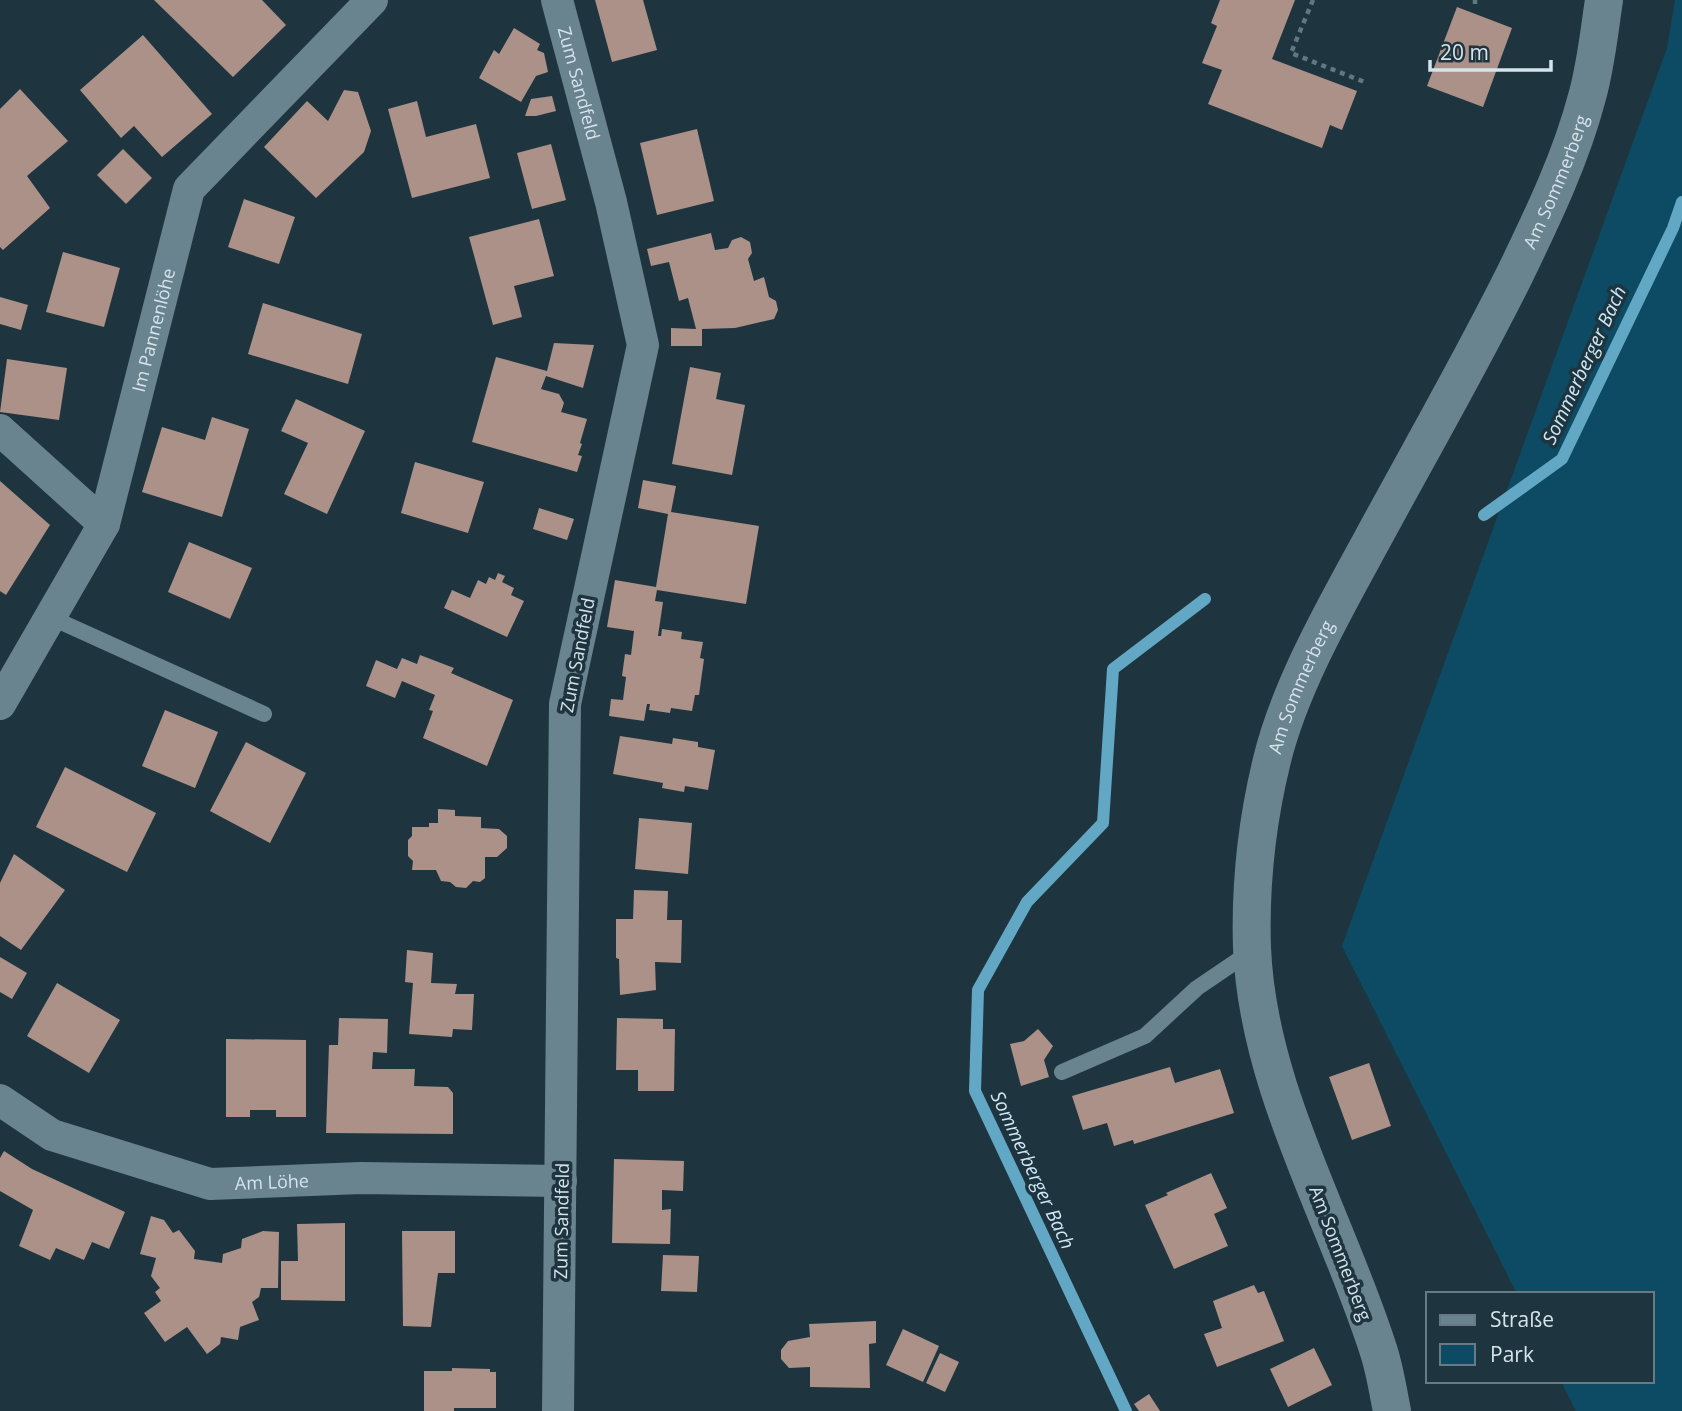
<svg xmlns="http://www.w3.org/2000/svg" width="1682" height="1411" font-family="'Open Sans',sans-serif">
<rect width="100%" height="100%" fill="#1e3540"/>
<!-- green -->
<path fill="#0c4b63" d="M1675,0H1682V1411H1576L1561,1381H1652V1294H1517L1342,946L1667,48Z"/>
<g fill="none" stroke-linecap="round" stroke-linejoin="round">
<!-- stream -->
<path stroke="#62a7c4" stroke-width="12" d="M1484,515L1562,459L1673,228L1682,202
M1126,1411L975,1091L978,990L1027,902L1103,823L1113,669L1205,599"/>
</g>
<!-- building -->
<path fill="#ab9187" d="M154,0H262L286,25L233,77Z
M595,0H643L657,50L612,62Z
M1220,0H1295L1272,59L1357,91L1342,130L1330,125L1322,148L1208,104L1222,70L1202,63L1217,26L1211,23Z
M1457,7L1512,28L1483,107L1427,86Z
M514,28L540,44L537,50L544,53L548,72L536,76L521,102L479,78L494,50L499,54Z
M143,35L212,114L162,157L134,126L121,138L80,90Z
M20,89L68,141L27,176L50,208L3,250L0,247V109Z
M344,90L358,92L371,131L364,152L316,198L264,147L307,101L328,121Z
M552,96L556,111L536,116H525L531,99Z
M417,101L426,137L476,124L490,178L412,198L388,109Z
M697,129L714,201L657,215L640,143Z
M551,144L566,200L532,209L517,153Z
M123,149L152,178L126,204L97,175Z
M244,199L295,217L279,264L228,247Z
M539,219L554,276L514,286L522,317L493,325L469,237Z
M711,233L715,250L728,248L732,240L741,237L750,242L752,253L748,259L754,281L764,277L769,297L776,301L778,310L774,319L735,328L702,329V346H671V328L696,329L688,298L679,301L669,262L651,266L647,249Z
M63,252L120,268L104,327L46,312Z
M0,297L28,305L21,330L0,324Z
M263,303L362,334L348,384L248,354Z
M554,343L594,345L583,388L546,376L541,389L559,394L564,403L561,412L587,419L580,443L582,444L578,455L582,456L577,472L472,442L496,357L547,371Z
M7,359L67,368L59,420L0,412Z
M690,367L721,373L716,399L745,405L732,475L672,464Z
M296,399L365,431L327,514L284,494L308,443L281,431Z
M212,417L249,429L222,517L142,492L162,427L205,440Z
M415,462L484,482L468,533L401,513Z
M643,480L676,486L671,512L759,526L746,604L657,590L655,601L663,602L658,636H661L662,629L682,632L681,639L703,642L700,658L704,659L699,695H695L692,711L671,708L670,713L649,710L650,704H647L644,721L609,716L611,699L623,700L626,677L622,676L625,654L631,655L634,631L607,627L615,580L656,587L668,514L638,508Z
M0,481L50,525L6,595L0,591Z
M539,508L574,519L567,540L533,529Z
M189,542L252,568L230,619L168,592Z
M498,573L505,576L502,582L514,588L511,595L524,601L507,637L444,608L452,590L470,598L478,580L486,584L489,577L495,580Z
M420,655L454,668L451,673L513,700L487,766L423,738L433,711L429,710L435,695L402,681L395,698L366,686L376,660L397,669L402,658L417,664Z
M165,710L218,732L195,788L142,766Z
M620,736L672,744L673,738L698,742V747L715,750L708,790L685,786L684,792L662,788L663,783L613,774Z
M246,742L306,773L270,843L210,811Z
M65,767L156,813L127,872L36,827Z
M438,809L455,810V816L481,817V828L499,829L507,836V848L497,857H485V878L480,882L473,881L466,888L456,887L450,882L441,881L436,870H412L413,861L408,856V840L412,836V827H429V823H438Z
M639,818L692,823L688,874L635,869Z
M14,854L65,890L21,950L0,936V883Z
M634,890L668,891L667,920H682L681,963L655,962L656,990L620,995L619,959L616,958V919H633Z
M407,950L433,953L431,983L457,984L455,994H474L472,1030L453,1029L452,1037L409,1034L413,983L405,982Z
M0,957L27,973L12,999L0,992Z
M57,983L120,1020L89,1073L27,1036Z
M339,1018L388,1019L387,1053L373,1052L372,1069H415L414,1086L448,1087L453,1093V1134L326,1133L329,1045H338Z
M617,1018L663,1019V1029H675L674,1091H638V1070H616Z
M1038,1029L1053,1046L1044,1060L1049,1077L1021,1086L1010,1044L1024,1041Z
M226,1039L306,1040V1117H276V1110H250V1117H226Z
M1369,1063L1391,1126L1352,1140L1329,1077Z
M1170,1067L1175,1083L1220,1069L1234,1113L1134,1144L1133,1140L1114,1146L1107,1123L1083,1130L1072,1096Z
M4,1151L32,1169L125,1212L109,1249L92,1242L84,1260L56,1248L50,1260L19,1246L33,1210L0,1191V1158Z
M614,1159L684,1161L683,1191L662,1190V1210L671,1209L670,1244L612,1243Z
M1211,1173L1227,1208L1214,1214L1228,1246L1174,1269L1145,1205L1168,1195L1166,1193Z
M151,1216L164,1220L173,1233L179,1230L195,1251L194,1259L222,1263L223,1254L241,1248L242,1239L263,1231L279,1232L278,1288H261L259,1297L252,1302L259,1320L240,1327L238,1340L221,1337L220,1344L207,1354L187,1327L165,1342L144,1313L161,1301L155,1292L160,1288L151,1276L156,1258L140,1254Z
M345,1223V1301L281,1300V1261H298L297,1224Z
M402,1231H455V1273H438L431,1327L403,1326Z
M663,1255L699,1256L697,1292L661,1291Z
M1254,1285L1258,1293L1264,1291L1284,1341L1217,1367L1204,1334L1222,1328L1213,1301Z
M876,1321V1343L869,1344L870,1388L810,1387V1367L789,1368L781,1359V1350L788,1341L810,1337L809,1324Z
M903,1329L939,1346L923,1382L886,1365Z
M1314,1348L1332,1385L1288,1407L1270,1369Z
M940,1353L959,1362L945,1392L926,1383Z
M452,1368L490,1369V1372H496V1408H454V1411H424V1371H452Z
M1149,1394L1160,1411H1139L1134,1404Z"/>
<g fill="none" stroke-linecap="round" stroke-linejoin="round">
<!-- path -->
<path stroke="#637780" stroke-width="4.5" stroke-dasharray="5 5" stroke-linecap="butt" d="M1313,0L1291,53L1367,83
M1475,4V0"/>
<!-- service -->
<path stroke="#69838f" stroke-width="16" d="M50,617L264,714
M1062,1072L1145,1036L1197,988L1250,952"/>
<!-- minor -->
<g stroke="#69838f" stroke-width="32">
<path id="s1" d="M557,0L611,202L643,345L565,704L558,1411"/>
<path d="M0,430L104,524"/>
<path id="s2" d="M0,704L104,524L189,189L372,0"/>
<path id="s3" d="M0,1100L52,1135L210,1184L361,1178L561,1181"/>
</g>
<!-- tertiary -->
<path stroke="#69838f" stroke-width="38" id="s4" d="M1392,1411C1388,1391 1385,1371 1379,1352C1337,1219 1258,1090 1252,948C1250,885 1257,821 1272,760C1290,686 1336,606 1372,540C1420,451 1471,363 1516,272C1543,216 1571,158 1587,97C1596,65 1599,33 1604,0"/>
</g>
<g text-anchor="middle" dominant-baseline="central" stroke-width="7" stroke-linejoin="round" paint-order="stroke">
<!-- street labels -->
<g font-size="18" fill="#d5e3ea" stroke="#1e3540">
<text stroke="none"><textPath href="#s1" startOffset="86">Zum Sandfeld</textPath></text>
<text stroke="none"><textPath href="#s4" startOffset="1321">Am Sommerberg</textPath></text>
<text stroke="none"><textPath href="#s2" startOffset="408">Im Pannenlöhe</textPath></text>
<text transform="translate(577 655) rotate(-79)">Zum Sandfeld</text>
<text stroke="none"><textPath href="#s4" startOffset="754">Am Sommerberg</textPath></text>
<text stroke="none"><textPath href="#s3" startOffset="290">Am Löhe</textPath></text>
<text transform="translate(561 1221) rotate(-89)">Zum Sandfeld</text>
<text transform="translate(1341 1253) rotate(69)">Am Sommerberg</text>
</g>
<!-- water labels -->
<g font-size="19" font-style="italic" fill="#d0e9f6" stroke="#1e3540">
<text transform="translate(1584 365) rotate(-65)">Sommerberger Bach</text>
<text transform="translate(1033 1170) rotate(65)">Sommerberger Bach</text>
</g>
</g>
<!-- legend -->
<rect x="1426" y="1292" width="228" height="91" fill="#1e3540" stroke="#677b84" stroke-width="2"/>
<rect x="1440" y="1315" width="35" height="10" fill="#69838f" stroke="#677b84" stroke-width="2"/>
<text x="1490" y="1327" font-size="21" fill="#d5e3ea">Straße</text>
<rect x="1440" y="1344" width="35" height="21" fill="#0c4b63" stroke="#677b84" stroke-width="2"/>
<text x="1490" y="1362" font-size="21" fill="#d5e3ea">Park</text>
<!-- scale -->
<path d="M1430 60v10h121v-10" fill="none" stroke="#d5e3ea" stroke-width="3.5"/>
<text x="1440" y="60" font-size="21" fill="#d5e3ea" stroke="#1e3540" stroke-width="5" paint-order="stroke">20 m</text>
</svg>
